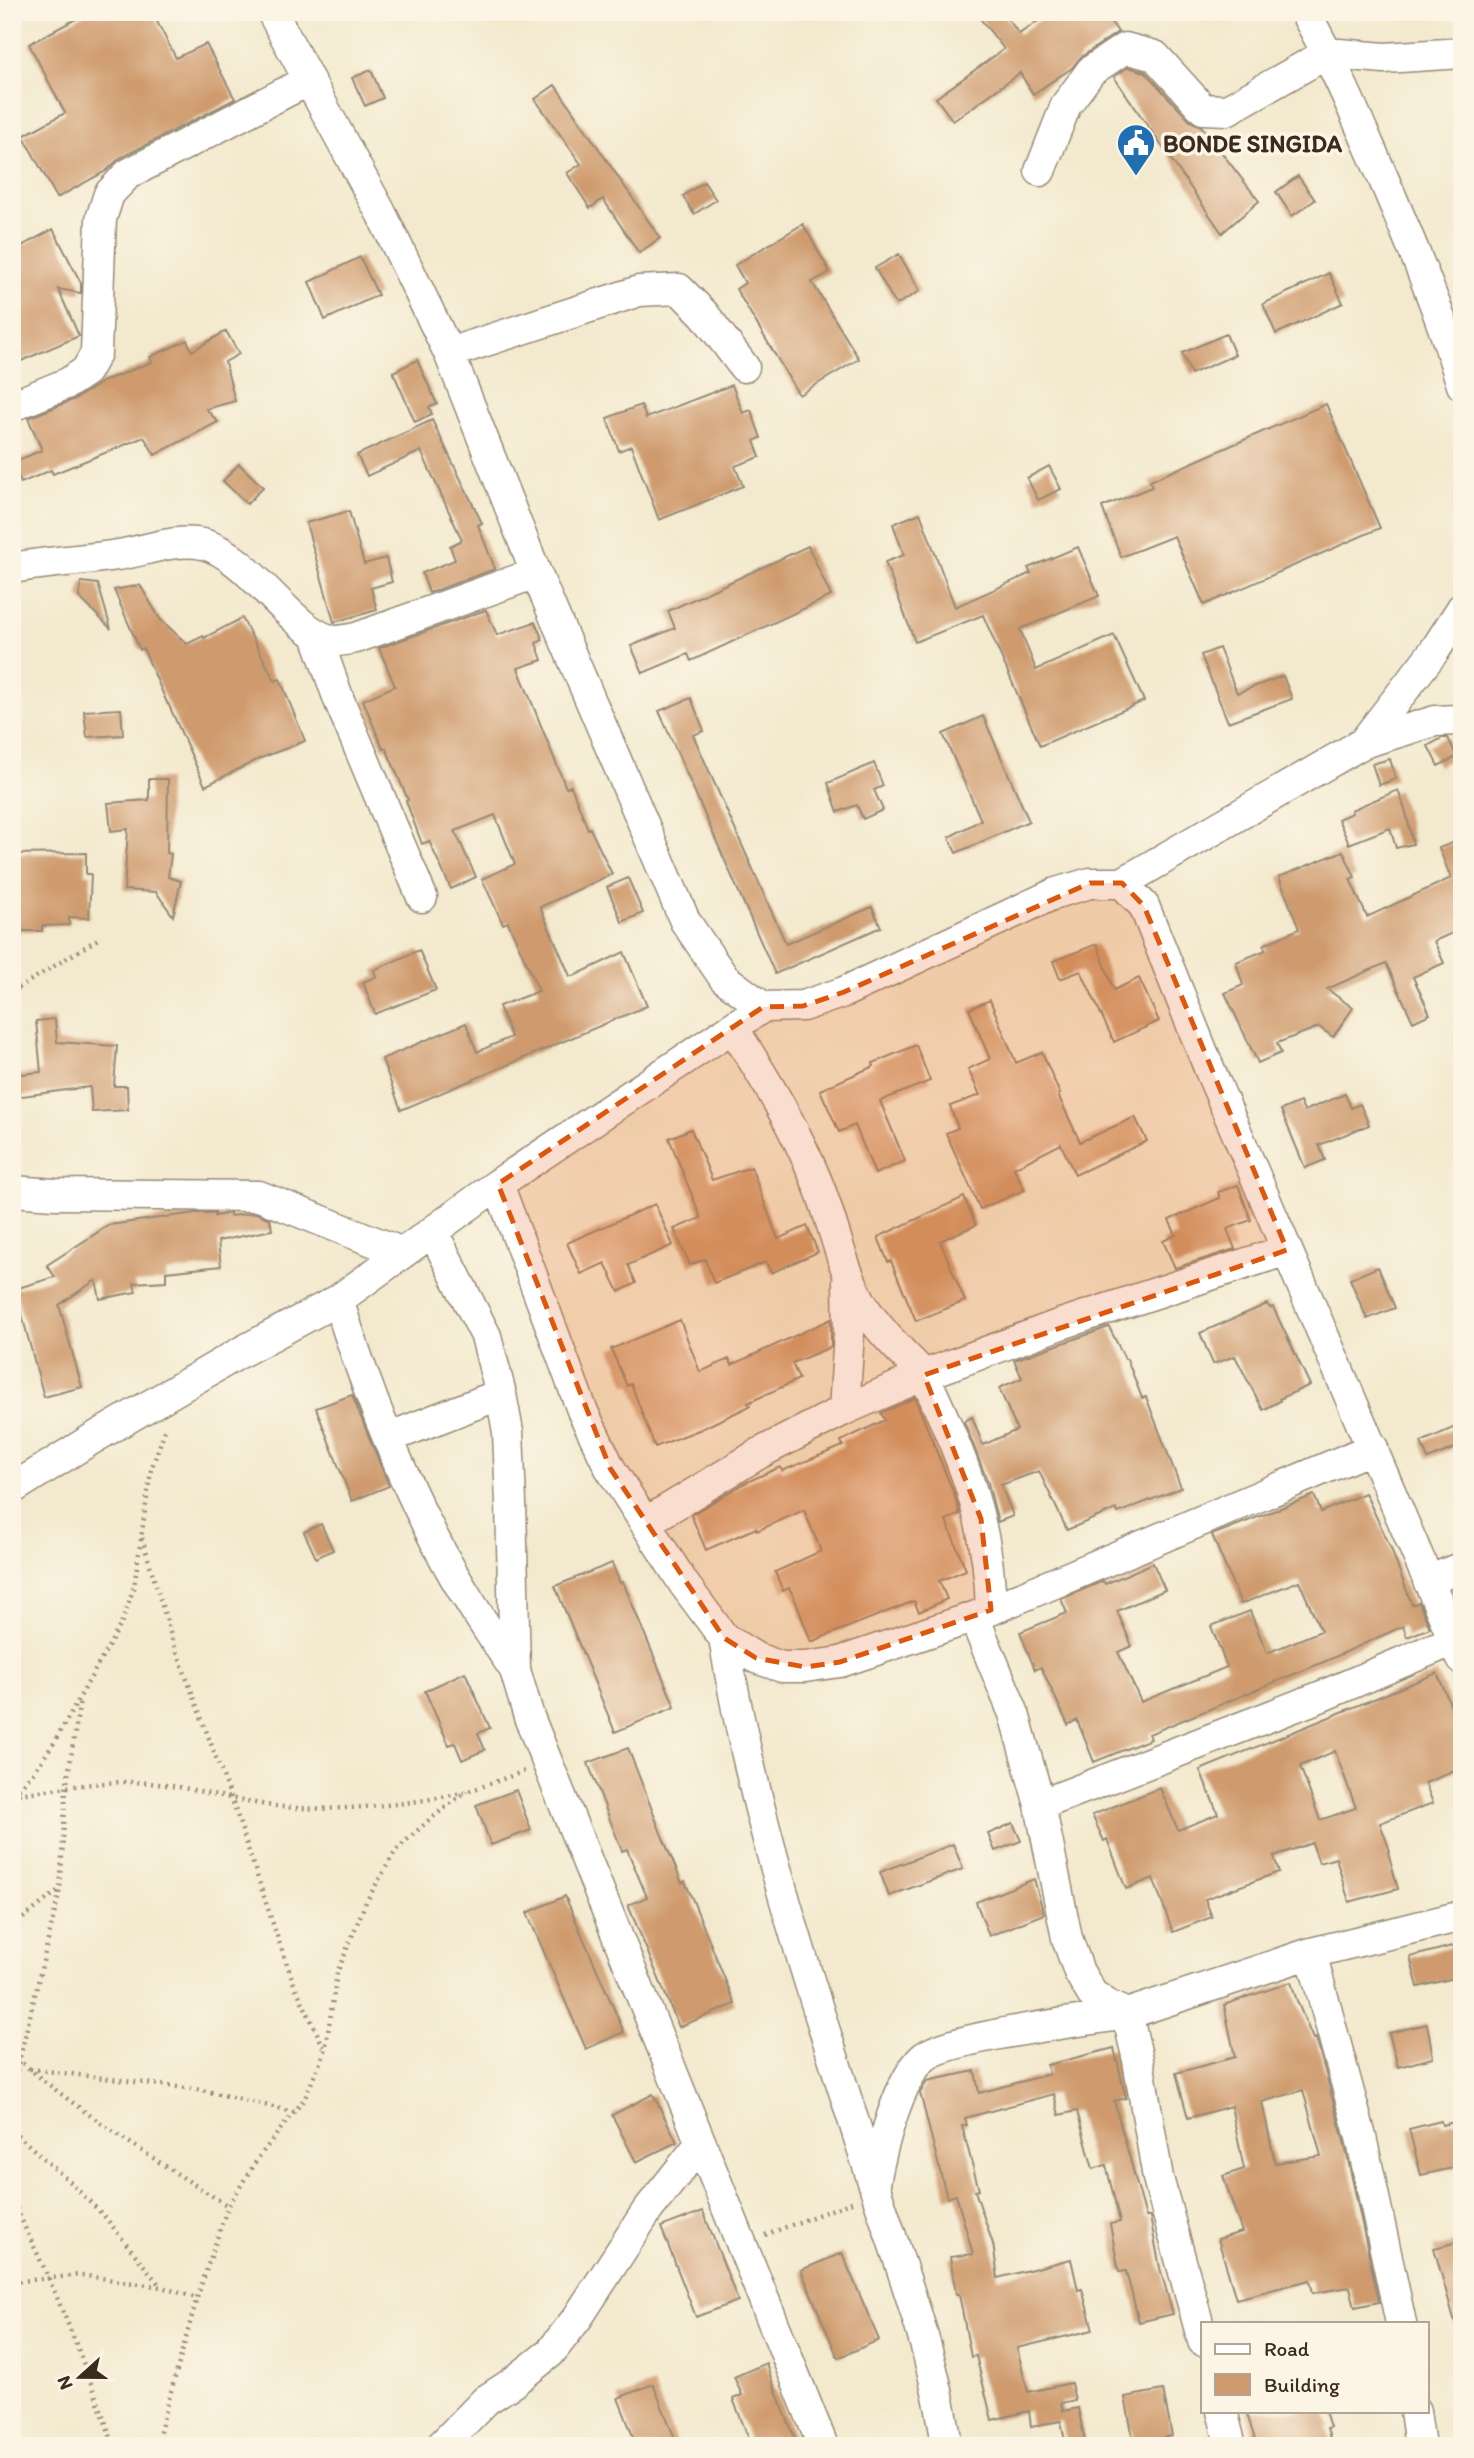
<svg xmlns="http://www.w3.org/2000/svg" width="1474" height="2458" font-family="Itim,sans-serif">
<rect width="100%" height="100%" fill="#fcf5e5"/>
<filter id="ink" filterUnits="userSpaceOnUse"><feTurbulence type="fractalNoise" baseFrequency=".0143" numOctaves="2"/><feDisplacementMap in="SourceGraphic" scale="14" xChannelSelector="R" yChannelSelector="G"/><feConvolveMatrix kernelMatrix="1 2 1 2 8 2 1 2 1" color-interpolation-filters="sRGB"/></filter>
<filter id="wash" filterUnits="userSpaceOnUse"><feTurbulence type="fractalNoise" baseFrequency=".00686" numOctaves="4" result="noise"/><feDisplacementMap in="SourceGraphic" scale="28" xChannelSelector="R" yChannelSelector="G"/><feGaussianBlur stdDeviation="1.57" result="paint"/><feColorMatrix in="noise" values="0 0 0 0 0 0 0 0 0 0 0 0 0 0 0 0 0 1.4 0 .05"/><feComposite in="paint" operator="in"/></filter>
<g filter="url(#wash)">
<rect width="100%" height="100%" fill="#f3e9ce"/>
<g id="blocks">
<!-- building -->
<path fill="#cf9b6e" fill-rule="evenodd" d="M89,12H152L176,58L206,44L235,99L120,158L106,171L57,198L23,136L65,113L29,44Z
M975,12H1003L1019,34L1051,12H1104L1118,32L1081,57L1072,68L1033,94L1020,73L953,121L936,98L1004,49Z
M1128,67L1145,72L1190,121L1201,126L1259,201L1222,233L1114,77Z
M371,70L383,98L365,106L352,78Z
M555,85L660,238L639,253L603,199L590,208L567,173L581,164L535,99Z
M1298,176L1315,200L1292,216L1276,192Z
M704,182L716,200L694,214L683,196Z
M803,224L830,272L812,282L859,359L799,395L736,289L745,283L735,265Z
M53,229L81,283V293L58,289L79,336L12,365V251Z
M899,254L920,291L896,305L875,268Z
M360,257L378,295L325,320L309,282Z
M1329,273L1343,303L1276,334L1263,304Z
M226,331L239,354L225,362L235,401L206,409L218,422L155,455L144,437L53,474L51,470L21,483L12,463L42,450L28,418L75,399L104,381L152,362L150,357L187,340L192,351Z
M1226,334L1235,355L1191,374L1182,353Z
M417,360L437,404L429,407L432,414L415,422L393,372Z
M732,385L743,413L751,410L761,438L754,441L760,457L735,466L743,486L659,520L631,446L619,451L607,418L641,405L646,418Z
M1326,404L1380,528L1204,605L1174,536L1121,557L1102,507L1152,487L1150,481Z
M432,420L482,523L478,525L495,569L429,593L422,573L455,560L450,546L462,540L421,451L367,476L357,455Z
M239,464L263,487L247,504L223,481Z
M1049,466L1061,489L1038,500L1027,478Z
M349,511L364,564L386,558L392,582L371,588L377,610L334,622L306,523Z
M920,513L955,607L1031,573L1028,568L1078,547L1099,596L1020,629L1036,670L1114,635L1144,701L1040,746L983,615L915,642L885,562L904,555L893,524Z
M808,546L831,596L691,661L688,654L643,673L631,646L675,628L668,611Z
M81,582L98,584L111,629L79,597Z
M140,585L160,619L187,644L203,636L204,638L242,618L275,681L280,679L305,741L261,758L205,786L168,703V705L143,648L140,650L114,590Z
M486,610L497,635L535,622L543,640L536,643L542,660L518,668L566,788L571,786L588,829L590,828L612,874L540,907L570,976H574L624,952L647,1006L401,1110L382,1059L466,1023L477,1052L511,1037L499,1006L539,991L508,922L503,924L482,879L515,864L495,815L455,831L476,877L451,889L429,841L422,844L406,801L408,800L386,748L383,749L363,700L395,686L379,648Z
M1219,648L1237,693L1283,676L1292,699L1228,722L1201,655Z
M691,698L704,731L693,735L786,944L872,907L881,927L775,974L659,711Z
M121,709L123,735L87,737L84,711Z
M983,716L1029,821L956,853L949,837L981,820L943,734Z
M1442,738H1448L1457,757L1438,766L1428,746Z
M1390,759L1396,779L1379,785L1372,764Z
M874,763L883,786L874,790L883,810L863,819L857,805L838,812L828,783Z
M149,779H168L167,853L171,854L168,877L181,881L173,916L156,892L124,890L128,829L111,831L108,803L149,800Z
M1398,790L1406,812L1413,844L1396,848L1390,828L1349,844L1338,819L1352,813L1351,810Z
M1462,839V929L1434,941L1444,963L1413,977L1430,1014L1413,1022L1386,963L1327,989L1353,1008L1333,1037L1319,1027L1277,1043L1281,1053L1258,1063L1225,993L1243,985L1236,962L1266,950L1263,945L1299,929L1279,877L1343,851L1355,877L1350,879L1367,917L1451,878L1439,848Z
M86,853V874H91L89,918L69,917V925L42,926V931H17V887H12V854Z
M628,878L643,913L622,922L607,887Z
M1097,944L1114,990L1139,978L1159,1021L1114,1042L1081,971L1060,979L1053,961Z
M419,950L436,990L375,1014L363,982L376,977L374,970Z
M990,1000L1016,1063L1042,1052L1060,1094L1058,1095L1080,1142L1135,1117L1147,1141L1075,1175L1061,1144L1014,1168L1025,1190L980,1209L946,1133L958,1128L950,1106L980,1095L968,1069L990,1059L969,1009Z
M55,1019L57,1042L117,1046L114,1086H127L128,1110L92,1112L90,1087L15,1097L12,1075L41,1072L36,1021Z
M916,1045L930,1081L880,1101L905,1161L875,1174L855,1125L839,1132L820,1090L874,1066L873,1063Z
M1345,1094L1351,1108L1360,1104L1369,1125L1319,1145L1325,1160L1305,1168L1281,1110L1300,1102L1304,1111Z
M691,1129L712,1180L751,1167L778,1239L807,1226L818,1252L771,1273L766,1262L714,1283L705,1259L690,1265L674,1229L701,1218L669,1138Z
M1238,1185L1251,1220L1227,1229L1235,1249L1175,1268L1163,1241L1176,1235L1169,1220L1220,1198L1218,1192Z
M964,1197L976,1225L940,1241L965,1301L916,1321L891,1261L888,1262L878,1237Z
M655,1204L673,1245L628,1265L636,1283L619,1292L605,1263L581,1274L567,1243Z
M196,1213H215V1216L230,1213V1216L256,1213L270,1219L272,1230L218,1241L221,1266L166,1272V1281L134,1283L136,1292L100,1299L96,1280L59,1305L82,1387L44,1397L15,1289L55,1277L47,1265L109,1225Z
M1378,1267L1395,1308L1367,1319L1350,1279Z
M1267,1304L1270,1308L1273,1307L1310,1385L1279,1399L1280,1401L1263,1410L1235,1356L1213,1364L1200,1333Z
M831,1319V1347L792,1363L799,1379L748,1403L750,1406L699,1430L655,1447L631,1384L627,1386L611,1349L680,1320L700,1372L729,1359L732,1365Z
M1109,1327L1125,1359H1127L1142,1398L1146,1397L1181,1488L1118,1513L1116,1509L1067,1530L1039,1471L1001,1485L1013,1516L998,1522L988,1483L964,1421L972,1417L983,1445L1017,1430L999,1388L1022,1378L1014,1360Z
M352,1395L389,1486L352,1501L316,1408Z
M915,1398L954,1494L960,1514L946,1520L966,1570L939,1581L947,1599L919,1612L914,1601L811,1642L794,1597L789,1588L783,1591L775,1572L821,1551L804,1510L757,1531L756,1528L706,1550L691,1515L745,1483L780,1467L782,1471L843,1446L841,1441L885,1420L881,1413Z
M1462,1424V1445L1428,1459L1421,1442Z
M1365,1493L1390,1546L1412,1605L1419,1602L1430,1628L1407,1637L1403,1626L1326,1661L1149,1734L1151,1739L1094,1762L1077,1720L1068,1725L1041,1667L1035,1670L1020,1632L1067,1613L1061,1599L1103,1581L1105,1584L1153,1563L1165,1590L1117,1611L1132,1646L1118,1652L1141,1702L1227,1667L1211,1626L1250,1611L1267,1653L1321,1631L1299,1581L1241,1604L1212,1535L1314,1495L1321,1512Z
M321,1524L333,1550L316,1558L304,1532Z
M612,1563L620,1583L623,1582L675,1707L615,1732L555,1586Z
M465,1672L490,1728L478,1733L485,1750L462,1760L455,1743L449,1745L425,1691Z
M1437,1673L1462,1732V1768L1425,1783L1433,1803L1380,1823L1390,1851L1388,1852L1398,1889L1349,1902L1336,1858L1319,1863L1312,1843L1274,1856L1279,1872L1205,1899L1212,1917L1173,1932L1153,1878L1126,1889L1107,1839L1104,1841L1092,1815L1160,1788L1178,1830L1218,1814L1200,1770ZM1335,1751L1356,1808L1320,1820L1300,1766Z
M628,1748L663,1838L682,1883L685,1881L735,2004L679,2027L628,1905L647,1897L627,1849L622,1851L588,1763Z
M516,1790L531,1830L491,1845L476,1805Z
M1013,1823L1021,1841L995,1851L988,1834Z
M953,1844L963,1869L889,1896L880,1872Z
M1034,1879L1044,1914L989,1936L976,1902Z
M565,1896L624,2032L586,2049L527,1913Z
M1456,1945L1462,1976L1418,1987L1410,1957Z
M1291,1982L1297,2001L1313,2039L1316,2038L1344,2141L1379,2302L1355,2307L1350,2287L1313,2293L1310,2280L1236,2299L1218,2239L1242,2232L1223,2176L1244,2169L1231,2106L1188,2118L1176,2073L1235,2057L1224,2005ZM1303,2090L1321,2156L1275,2163L1262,2102Z
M1427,2024L1433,2058L1398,2067L1389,2033Z
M1114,2048L1126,2098L1114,2101L1146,2217H1150L1160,2268L1173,2314L1139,2322L1126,2271L1119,2272L1110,2224L1120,2222L1106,2165L1093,2169L1077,2111L1059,2115L1054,2094L965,2118L967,2125L962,2126L979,2190L975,2191L993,2244L998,2278L1071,2259L1078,2290L1082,2289L1093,2330L1017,2348L1028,2392L1071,2383L1075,2400L1061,2403L1063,2411L1078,2408L1086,2446H1066L1061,2421L1031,2426L1029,2411L992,2420L976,2356L971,2357L959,2294H956L950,2257L973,2254L956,2195L947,2198L920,2093L927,2081L975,2071L979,2093L1049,2074L1047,2065Z
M653,2094L677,2142L636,2162L612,2115Z
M1462,2120V2166L1421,2175L1409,2129L1441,2121L1442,2125Z
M703,2211L738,2301L696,2317L661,2227Z
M1462,2241V2325L1456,2326L1434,2248Z
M842,2253L879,2340L838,2358L801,2270Z
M766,2363L772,2381L798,2446H752L733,2399L742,2395L734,2377Z
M653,2384L678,2446H637L618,2398Z
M1163,2390L1172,2436L1134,2443L1125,2397Z
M1246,2411H1325L1330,2427L1327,2428L1332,2446H1257Z"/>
</g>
</g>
<g filter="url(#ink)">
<use href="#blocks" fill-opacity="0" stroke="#978a76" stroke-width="2"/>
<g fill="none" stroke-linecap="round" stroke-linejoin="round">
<!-- minor casing -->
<g stroke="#978a76" stroke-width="33">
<path id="minor" d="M272,12L381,213L449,353L536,573L685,921L724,978L763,1007L803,1006L844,992L1056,893L1090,883H1122L1144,906L1209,1068L1462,1659
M1305,12C1333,62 1355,114 1378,166C1409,238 1440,310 1462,385
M1040,171L1066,105L1091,71L1125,48L1155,56L1203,109L1227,110L1328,53L1384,58L1462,53
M449,353L639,291L679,289L704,314L744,367
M12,406L68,383L86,371L96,353L101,219L109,194L128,174L309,80
M12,568C48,562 83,560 118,555C145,551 176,538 203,544C251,556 292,635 335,641C342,641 350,639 356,638L536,573
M316,635L339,700L422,897
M1363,743L1435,650L1462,608
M1122,883L1363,743L1435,721L1457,720L1462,722
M733,1028C764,1077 795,1127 817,1182C834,1223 841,1269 864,1307C881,1333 903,1353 924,1375L1058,1325L1287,1250
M498,1184L582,1410L610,1468L684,1584L724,1638L756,1658L782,1667H805L840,1662L974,1617L1373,1448
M12,1191L55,1194L259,1196L403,1253
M433,1232L486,1336L501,1394L508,1432L511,1503L515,1670L529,1717L823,2446
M338,1300C365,1385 397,1469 439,1548C461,1591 488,1630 515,1670
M844,1410L849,1333L848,1281
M388,1438L501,1394
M12,1489L92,1439L241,1352L338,1300L498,1184L763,1007
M645,1523L760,1453L844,1410L924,1375C962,1457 989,1518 991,1610
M1428,1581L1462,1567
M974,1617L1014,1714L1040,1805L1067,1938L1079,1972L1092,1994L1109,2006L1127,2014L1311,1953L1462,1916
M724,1638C754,1825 817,2005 874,2185C902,2271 935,2357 947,2446
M1040,1805L1322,1696L1454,1640
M1311,1953L1361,2137L1401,2323
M875,2183C881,2149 898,2081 923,2058C945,2037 1089,2020 1127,2014L1138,2060L1158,2178L1203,2341
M1222,2411L1231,2446
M1415,2411L1420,2446
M441,2446L486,2400L512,2383L550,2353L578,2317L647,2211L701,2143"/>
</g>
<!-- path -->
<path stroke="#978a76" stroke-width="4.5" stroke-dasharray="2 5" stroke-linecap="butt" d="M12,992L98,939
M142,1538L172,1639L232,1800L275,1930L294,1984L325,2050
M14,1794L36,1769L54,1743L121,1624L134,1587L151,1470L166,1427
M12,1795C48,1790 93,1782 128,1782C178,1782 226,1800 275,1806C329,1813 412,1805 465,1792C485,1786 505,1778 525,1771
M12,1927L59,1890
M12,2054C78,2112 154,2159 228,2206
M30,2069L202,2090L294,2112
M12,2091L60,1890L66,1789L80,1700
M12,2130L72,2184L105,2217L161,2287
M12,2195C22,2225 37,2251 49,2279C73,2334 94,2390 114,2446
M765,2235L852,2202
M12,2282L80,2275L161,2287L197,2298
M156,2446L197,2298L228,2206L258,2158L305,2098L325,2051L337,1973L366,1902L396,1850L429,1820L467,1791"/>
<!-- minor -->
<use href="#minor" stroke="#fff" stroke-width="30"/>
</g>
</g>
<!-- marked area -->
<path fill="#df570d" fill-opacity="0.2" stroke="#df570d" stroke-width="5" stroke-dasharray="14 9" stroke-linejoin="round" d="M1090,883H1122L1144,906L1287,1250L924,1375L981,1519L991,1610L840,1662L805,1667L756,1658L724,1638L610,1468L498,1184L763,1007L803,1006L844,992Z"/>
<!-- icons -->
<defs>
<g id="civic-pin" transform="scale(2.0125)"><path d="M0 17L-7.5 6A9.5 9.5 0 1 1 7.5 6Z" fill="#1f6fb2" stroke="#fcf5e5"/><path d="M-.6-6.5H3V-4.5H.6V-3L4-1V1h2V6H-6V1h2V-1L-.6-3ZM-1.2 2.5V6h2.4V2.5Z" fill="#fff"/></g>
</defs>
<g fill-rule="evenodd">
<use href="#civic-pin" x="1136" y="143"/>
</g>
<g text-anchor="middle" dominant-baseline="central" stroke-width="7" stroke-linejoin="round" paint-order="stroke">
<!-- poi labels -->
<g font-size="24" font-weight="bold" fill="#3b2a1e" stroke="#fcf5e5" text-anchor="start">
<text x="1163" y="143">BONDE SINGIDA</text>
</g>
</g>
<!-- margin -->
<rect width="1474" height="2458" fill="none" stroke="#fcf5e5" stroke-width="42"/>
<!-- legend -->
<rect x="1201" y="2322" width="228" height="91" fill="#fcf5e5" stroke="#afa495" stroke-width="2"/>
<rect x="1215" y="2344" width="35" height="10" fill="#ffffff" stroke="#afa495" stroke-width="2"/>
<text x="1264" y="2356" font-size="21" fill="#3b2a1e">Road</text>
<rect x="1215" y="2374" width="35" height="21" fill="#cf9b6e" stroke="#afa495" stroke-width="2"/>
<text x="1264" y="2392" font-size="21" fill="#3b2a1e">Building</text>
<!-- north arrow -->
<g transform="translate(80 2377) rotate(249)" stroke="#fcf5e5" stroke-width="5" paint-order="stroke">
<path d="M0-5L12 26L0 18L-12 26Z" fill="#3b2a1e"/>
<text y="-10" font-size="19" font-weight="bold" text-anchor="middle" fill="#3b2a1e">N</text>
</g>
</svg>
